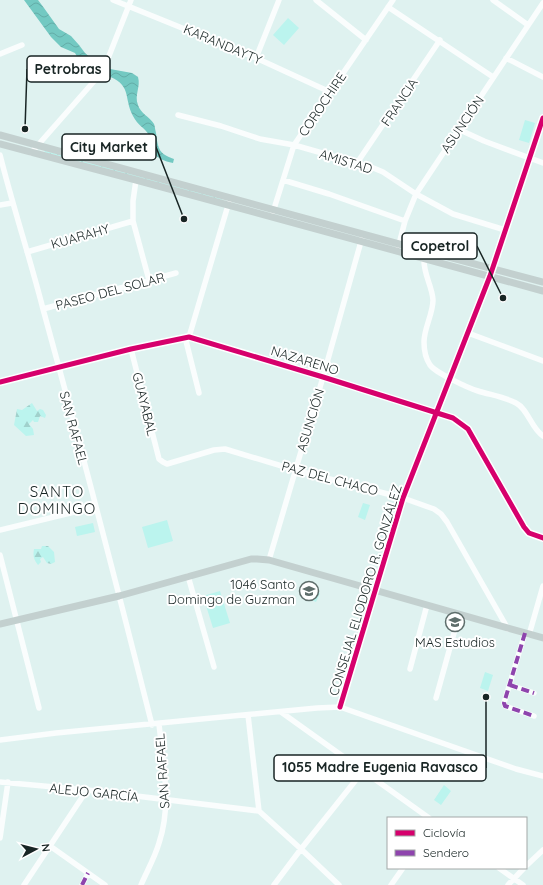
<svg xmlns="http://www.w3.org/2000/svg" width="543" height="885" font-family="Quicksand,sans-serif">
<defs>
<pattern id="grass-dots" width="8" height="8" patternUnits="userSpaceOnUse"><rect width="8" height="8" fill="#bbf4ee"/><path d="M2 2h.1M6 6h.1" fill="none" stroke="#a0d1cc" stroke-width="1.8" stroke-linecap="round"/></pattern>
<pattern id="forest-firs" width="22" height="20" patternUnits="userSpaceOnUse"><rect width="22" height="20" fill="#bbf4ee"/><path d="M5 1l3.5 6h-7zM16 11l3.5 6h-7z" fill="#a0d1cc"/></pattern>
<pattern id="water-waves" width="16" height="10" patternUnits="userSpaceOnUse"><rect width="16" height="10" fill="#73c9c2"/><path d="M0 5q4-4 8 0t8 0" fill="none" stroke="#63aca7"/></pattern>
</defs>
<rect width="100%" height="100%" fill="#dff2f0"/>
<!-- grass -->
<path fill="url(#grass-dots)" d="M45,151H46L222,199V200L44,152Z"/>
<!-- forest -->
<path fill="url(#forest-firs)" d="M32,403L37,411L40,409L43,410L46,415L45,418L40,416L38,422H34L33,420L29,424L33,429L34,435L26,436L14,425L17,409L22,410Z
M42,546H48L54,552L55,562L51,564L47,563L43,557L40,559L41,562L38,565C33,559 33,555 34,549H41Z"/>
<!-- park -->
<path fill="#bbf4ee" d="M288,18L299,28L284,45L273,35Z
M525,120L535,123L529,143L519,140Z
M363,503L370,505L365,520L358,517Z
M167,520L173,541L148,548L142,527Z
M93,523L95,532L77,536L75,527Z
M305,586L320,593L316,602L301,595Z
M220,591L230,623L213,628L203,596Z
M485,672L493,675L488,691L480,688Z
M444,785L451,791L441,805L434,800Z"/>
<!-- water -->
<path fill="url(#water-waves)" d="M24,0H38L44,8L59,29L71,36L79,45L85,53L100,66L95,72L82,65L75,53L61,47L51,37Z
M110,69L132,73L138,77C141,87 134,95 138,105C140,113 150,117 154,124C155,126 155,130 156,133C158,149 159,154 174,159L173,163C155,159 151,153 149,135C144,127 138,126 133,116C123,97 133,84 105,75Z"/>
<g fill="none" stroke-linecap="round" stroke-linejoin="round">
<!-- stream -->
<path stroke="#73c9c2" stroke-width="1.5" d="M97,68L108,72"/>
<!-- minor -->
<path stroke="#fafdfd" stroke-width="5.5" d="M113,0L256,58L330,92
M316,0L366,40
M493,0L528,25
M388,7L493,77
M0,54L22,45
M256,58L279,0
M506,58L543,77
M178,115L221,126L260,139L294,145L371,167L383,172L416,194L453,214L505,230
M458,129L484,141L543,163
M31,153L96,79L107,61L131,0
M0,155C13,207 30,258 43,309C81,447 117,586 152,725
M357,163L440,40
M136,180L133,201V221L149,280
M283,180L329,194L405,221
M0,205L12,203
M273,212L294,145L393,0
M398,248L405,221L416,194L543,3
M27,252L133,221
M424,258C423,274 432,285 433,300C433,314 424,328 424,342C424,349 426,359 430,365C436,373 468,388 478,391C491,395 505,397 516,403C528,409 531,428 543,436
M43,309L176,273
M468,333L543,361
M185,337L199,393
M189,337L229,202
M131,349L159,459L163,462L167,464L214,450L225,449L295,470L403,498L434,509L441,514L447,522L508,629
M0,382L131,349L189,337L323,377L453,418L468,429L524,527L529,533L543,538
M0,530L95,507
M0,555L39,708
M269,560L323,377L362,238
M188,576L214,667
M525,633L504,703L505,706L534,716
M529,635L543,586
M410,669L427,605
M510,685L534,693
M436,698L459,615
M340,707L403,498L490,276L543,118
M281,712L429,818
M248,715L259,811L301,849L339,885
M0,740L56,733L317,708L340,707L516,769L543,776
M0,782L87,790L259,811
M0,838L8,782
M50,846L105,885
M526,866L543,850
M499,868L523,885
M24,885L87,790
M82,885L88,873
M141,885C147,871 155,857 159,843C172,805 163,763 159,724
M274,885L301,849L363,771
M391,885L403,868
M508,885L524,868"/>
<!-- major -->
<path stroke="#c3d0cf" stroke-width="7" d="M0,135L399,244L543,282
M0,144L136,180L543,291
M0,624L119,596L251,559H257L269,560L543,638"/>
<!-- quiet -->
<path stroke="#8e44ad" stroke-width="4" stroke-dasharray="8 4" stroke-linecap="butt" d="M525,633L504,703L505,706L534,716
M510,685L534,693
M82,885L88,873"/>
<!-- cycleway casing -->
<g stroke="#fff" stroke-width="8">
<path id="cycleway" d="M0,382L131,349L189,337L323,377L453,418L468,429L524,527L529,533L543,538
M340,707L403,498L490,276L543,118"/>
</g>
<!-- cycleway -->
<use href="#cycleway" stroke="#d6006c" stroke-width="5"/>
</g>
<!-- icons -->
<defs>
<g id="school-ring" transform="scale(1)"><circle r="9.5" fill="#fff" stroke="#5e6d6b" stroke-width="1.5"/><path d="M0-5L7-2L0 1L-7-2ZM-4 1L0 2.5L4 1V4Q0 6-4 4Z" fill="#5e6d6b"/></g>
</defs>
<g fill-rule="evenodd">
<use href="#school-ring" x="309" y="591"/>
<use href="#school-ring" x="455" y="622"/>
</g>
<g text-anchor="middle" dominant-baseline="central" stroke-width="4" stroke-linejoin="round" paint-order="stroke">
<!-- street labels -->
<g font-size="13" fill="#182524" stroke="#fff">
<text transform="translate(223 44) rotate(23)">KARANDAYTY</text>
<text transform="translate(399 102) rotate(-56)">FRANCIA</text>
<text transform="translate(322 104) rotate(-56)">COROCHIRE</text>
<text transform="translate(462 124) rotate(-56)">ASUNCIÓN</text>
<text transform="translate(346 161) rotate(17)">AMISTAD</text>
<text transform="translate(80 236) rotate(-16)">KUARAHY</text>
<text transform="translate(110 291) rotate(-15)">PASEO DEL SOLAR</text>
<text transform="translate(305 360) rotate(17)">NAZARENO</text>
<text transform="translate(145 404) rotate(76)">GUAYABAL</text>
<text transform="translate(310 420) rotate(-73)">ASUNCIÓN</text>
<text transform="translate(74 428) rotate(75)">SAN RAFAEL</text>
<text transform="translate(330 478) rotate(15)">PAZ DEL CHACO</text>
<text transform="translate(365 590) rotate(-73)">CONSEJAL ELIODORO R. GONZÁLEZ</text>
<text transform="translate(162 771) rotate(-94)">SAN RAFAEL</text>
<text transform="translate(94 792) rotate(6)">ALEJO GARCÍA</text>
</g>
<!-- poi labels -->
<g font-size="13" fill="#182524" stroke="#fff" text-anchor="end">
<text x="295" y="584">1046 Santo<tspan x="295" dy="15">Domingo de Guzman</tspan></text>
<text x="455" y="642" text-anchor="middle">MAS Estudios</text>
</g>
<!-- quarter labels -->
<g font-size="15" letter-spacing="1" fill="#182524" stroke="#fff">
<text x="57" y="491">SANTO<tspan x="57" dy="17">DOMINGO</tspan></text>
</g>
</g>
<!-- callouts -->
<path fill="none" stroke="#182524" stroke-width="1.5" d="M25 129L27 69M184 219L156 147M503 298L477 246M486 697L486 768"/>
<g fill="#182524" stroke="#fff" stroke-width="1.5">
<circle cx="25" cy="129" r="4"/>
<circle cx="184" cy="219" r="4"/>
<circle cx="503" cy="298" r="4"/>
<circle cx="486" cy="697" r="4"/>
</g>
<g fill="#fff" stroke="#182524" stroke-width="1.5">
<rect x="27" y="56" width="83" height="26" rx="4"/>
<rect x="62" y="134" width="94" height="26" rx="4"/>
<rect x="402" y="233" width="75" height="26" rx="4"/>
<rect x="274" y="755" width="212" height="26" rx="4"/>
</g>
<g font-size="14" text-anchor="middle" font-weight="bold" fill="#182524">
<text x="68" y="74">Petrobras</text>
<text x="109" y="152">City Market</text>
<text x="440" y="251">Copetrol</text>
<text x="380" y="772">1055 Madre Eugenia Ravasco</text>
</g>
<!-- legend -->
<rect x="387" y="817" width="140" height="52" fill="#ffffff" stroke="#a3a8a7"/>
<rect x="395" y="830" width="20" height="6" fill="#d6006c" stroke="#a3a8a7"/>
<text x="423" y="837" font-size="12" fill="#182524">Ciclovía</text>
<rect x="395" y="850" width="20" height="6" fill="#8e44ad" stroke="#a3a8a7"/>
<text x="423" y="857" font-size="12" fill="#182524">Sendero</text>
<!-- north arrow -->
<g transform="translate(36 849) rotate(83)" stroke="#ffffff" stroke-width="3" paint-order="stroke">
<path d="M0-3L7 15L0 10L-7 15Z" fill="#182524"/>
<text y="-6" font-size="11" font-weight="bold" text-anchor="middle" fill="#182524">N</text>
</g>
</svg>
